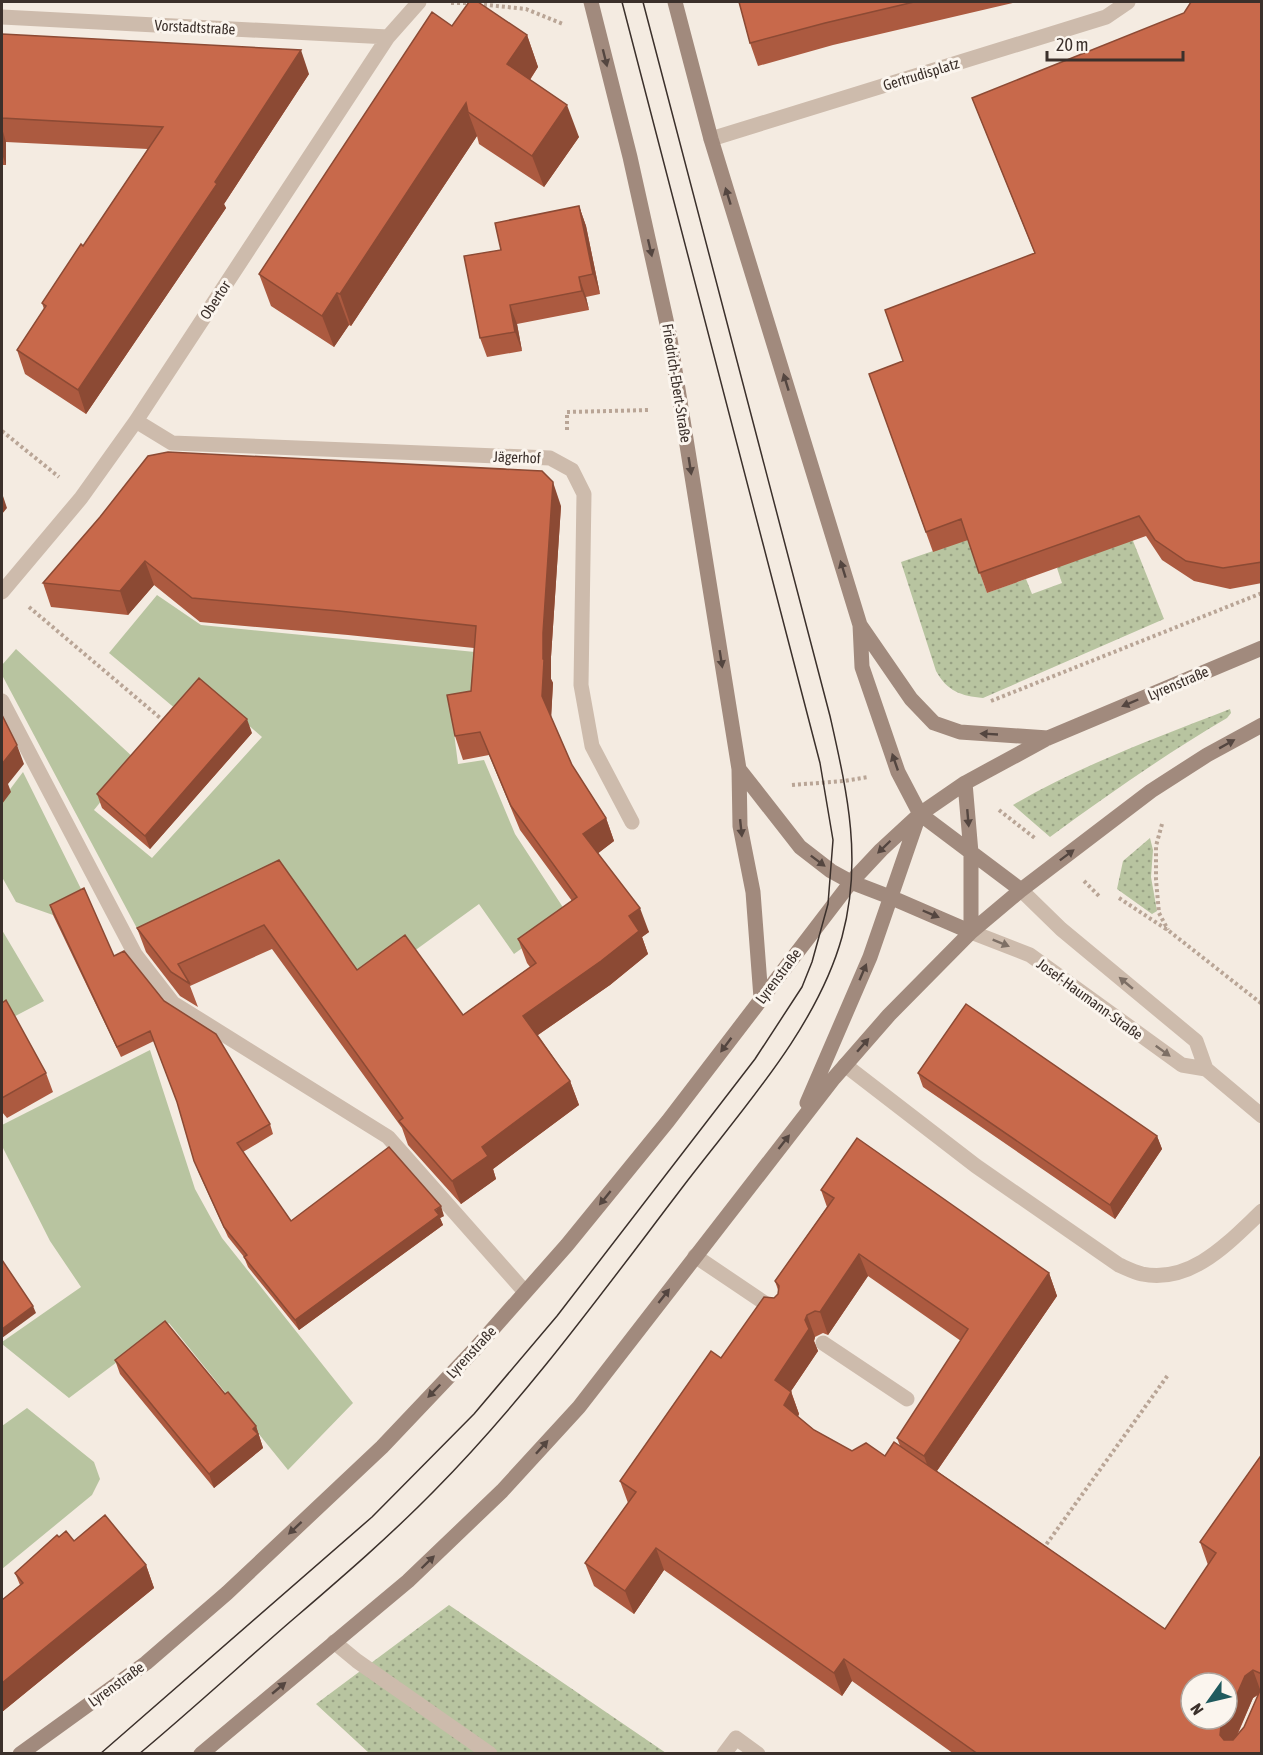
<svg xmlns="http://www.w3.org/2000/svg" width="1263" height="1755" font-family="'Asap Condensed',sans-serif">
<defs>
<pattern id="grass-dots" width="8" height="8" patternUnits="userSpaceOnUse" patternTransform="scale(1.5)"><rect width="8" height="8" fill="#b8c4a0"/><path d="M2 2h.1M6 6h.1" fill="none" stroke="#97a083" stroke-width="1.8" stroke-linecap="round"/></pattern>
</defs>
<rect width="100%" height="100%" fill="#f4ebe1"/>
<!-- grass -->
<path fill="url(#grass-dots)" d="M1112,488L1164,619L983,698C961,696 947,691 936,671L901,562L968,539L987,593L1026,579L1032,594L1062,583L1057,568Z
M1230,709L1231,713L1227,718C1166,754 1107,795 1050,837L1013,805C1081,765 1156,738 1230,709Z
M1150,838L1153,850L1151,877L1157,911L1152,914L1117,889L1123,861Z
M449,1605L666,1753H369L316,1704Z"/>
<!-- garden -->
<path fill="#b8c4a0" d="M157,595L201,625L475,652L476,711L452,717L458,764L484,760L515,834L568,915L514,954L479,904L366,986L287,879L148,949L2,675V665L16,649L135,759L94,810L152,858L262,737L202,685L177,710L109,653Z
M23,772L86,899L53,915L16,902L2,877V800Z
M2,930L44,1001L2,1023Z
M150,1050L195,1189L222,1238L353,1403L288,1470L169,1323L69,1398L2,1344V1342L81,1287L50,1241L2,1146V1125Z
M27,1408L94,1462L100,1479L92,1495L2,1569V1426Z"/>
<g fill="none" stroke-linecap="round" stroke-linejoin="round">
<!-- path -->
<path stroke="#b9a596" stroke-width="4" stroke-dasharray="3 3" stroke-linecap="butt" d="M451,3H471
M478,4L526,9L563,24
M567,430V412L650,410
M2,431L59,477
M29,607L165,722
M991,701L1262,593
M792,785L844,781L868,777
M999,810L1036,839
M1162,824L1156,846V880L1159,913L1168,930
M1084,881L1101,898
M1119,898L1169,931L1262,1004
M1043,1549L1168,1375"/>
<!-- lane -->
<path stroke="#cdbbac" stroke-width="15" d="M2,701L135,954L173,1003L388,1137L525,1292
M845,1065L976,1166L1119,1265C1126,1268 1134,1272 1142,1274C1192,1284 1229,1242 1262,1211
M695,1256L778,1312
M823,1343L907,1399
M334,1642L357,1661L490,1754
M724,1754L736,1738L758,1754"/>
<!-- street -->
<path stroke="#cdbbac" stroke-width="15" d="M2,17L388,37
M711,139L1106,17L1128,2
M136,421L172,443L550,458L572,470L584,494L581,685L592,746L632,822
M2,592L81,498L136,421L388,37L419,2
M1021,890L1061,929L1196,1041L1206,1069
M971,932L1030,955L1182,1065L1206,1069L1262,1116"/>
<!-- secondary -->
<path stroke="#a18a7d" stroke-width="15" d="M591,2L630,157L669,333L739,769L740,826L753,892L761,998
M675,2L711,139L860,625L862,667L898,772L920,814L1021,890
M860,625L911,699L934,723L960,732L1048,738
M739,769L800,847L831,871L851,882L890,897L971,932
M965,783L971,853V932
M807,1103L870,957L918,818
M20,1754L146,1663L227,1593L382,1447L475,1349L567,1245L668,1121L851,882L881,850L920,814L965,783L1048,738L1262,648
M201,1754L408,1581L502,1491L579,1407L834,1078L889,1015L971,932L1021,890L1151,791L1207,755L1262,725"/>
<!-- tram -->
<path stroke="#3b302b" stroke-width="1.5" d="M100,1754L372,1517L474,1414L557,1316L755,1059L802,987L812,962L828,904L833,840L820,763L622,2
M139,1754C188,1713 235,1670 283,1628C334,1584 386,1540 434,1491C528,1396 607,1286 688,1180C744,1107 817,1027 842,937C863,859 847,792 830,716L643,2"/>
</g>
<!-- wall -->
<path fill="#ac5a40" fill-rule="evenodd" d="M739,2H1017L833,45L758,66L750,43Z
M1262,2V583L1230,589L1194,581L1162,560L1146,536L987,593L968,540L933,552L869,374L903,361L1035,254L972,98Z
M2,34L309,74L224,204L226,208L86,414L25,374L17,350L44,309L42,303L83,246L148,149L6,142V165H2Z
M527,35L538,67L530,80L579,137L544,187L479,144L477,136L351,326L349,325L334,347L271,306L259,274Z
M579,206L586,226L600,294L586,297L589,310L517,324L522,351L487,357L480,338L501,250Z
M561,506L551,657V679L553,683L551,717L572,765L606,818L614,841L598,853L649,932L642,937L648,954L610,985L538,1035L570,1081L579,1105L493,1169L496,1179L461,1204L408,1145L402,1128L272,949L190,986L198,1007L180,996L146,952L137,928L279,860L357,970L463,1015L530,967L527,963L518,939L572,901L520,830L489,755L463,760L455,736L471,691L474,648L348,635L200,622L154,585L128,615L51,607L43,583L100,517Z
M252,733L150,849L102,808L97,794Z
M50,905L114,956L164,1001L270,1124L273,1134L243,1152L291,1221L444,1216L440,1218L443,1225L299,1330L248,1267L244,1257L228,1237L198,1171L178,1104L154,1041L121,1057L53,915Z
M2,1003L46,1073L53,1092L7,1118L2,1112Z
M918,1073L1157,1136L1162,1149L1115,1219L923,1087Z
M821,1190L1049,1273L1057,1296L937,1471L1165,1629L1208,1565L1200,1542L1262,1454V1754H954L852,1681L842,1696L664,1570L634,1614L594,1586L585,1563L628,1503L620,1481L721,1358L774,1298L778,1294V1290L775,1281L827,1207ZM868,1276L961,1341L897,1438L900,1446L885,1456L852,1451L814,1430L798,1417L799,1414L791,1391L818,1351L814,1341L815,1337L823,1333L828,1335ZM1258,1695L1244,1727L1237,1736L1253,1698Z
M115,1360L225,1394L256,1426L263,1448L214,1488L120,1374Z
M59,1537L74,1541L146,1565L154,1588L2,1712V1600L20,1585L15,1573Z"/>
<!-- shaded-wall -->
<path fill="#8c4a34" d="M527,35L538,67L519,96L507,64Z
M301,50L309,74L224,204L226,208L86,414L78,390Z
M466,103L468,112L477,136L351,326L340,294Z
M567,105L579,137L544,187L532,156Z
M2,128L6,142V165L2,154Z
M579,206L586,226L600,294L593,274Z
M579,277L586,297L589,310L582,291Z
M337,293L349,325L334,347L322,316Z
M510,305L517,324L522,351L515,332Z
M553,482L561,506L551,657V679L553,683L551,720L542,696L543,633Z
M2,493L7,508L2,514Z
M145,561L154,585L128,615L120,591Z
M247,719L252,733L150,849L145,836Z
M17,745L24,764L8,784L11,792L2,804V764Z
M606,818L614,841L592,858L583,834Z
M640,908L649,932L642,937L648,954L610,985L532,1039L523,1016L629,916Z
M570,1081L579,1105L493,1169L496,1179L461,1204L452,1181L482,1147Z
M1157,1136L1162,1149L1115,1219L1110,1205Z
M441,1206L444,1216L440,1218L443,1225L299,1330L295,1320Z
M859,1254L868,1276L828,1335L820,1312Z
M1049,1273L1057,1296L932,1478L924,1456Z
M33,1306L36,1313L2,1338V1329Z
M807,1315L815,1337L814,1341L818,1351L783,1403L775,1380L805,1320Z
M791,1392L799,1414L792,1427L784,1405Z
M256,1426L263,1448L214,1488L209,1474Z
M656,1548L664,1570L634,1614L625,1591Z
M146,1565L154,1588L2,1712V1683Z
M844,1659L852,1681L842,1696L834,1673Z
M1253,1670L1261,1692L1253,1698L1235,1739L1229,1749L1220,1735L1221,1726L1226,1719H1227L1245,1676Z"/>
<!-- building -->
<path fill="#c8694b" stroke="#8c4a34" stroke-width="1.5" d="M469,2H478L527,35L507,64L567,105L532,156L468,112L466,103L340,294L337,293L322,316L259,274L432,12L452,26Z
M739,2H914L825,23L750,43Z
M1191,2H1262V562L1223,568L1186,561L1155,540L1139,516L979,573L961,519L926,532L869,374L903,361L885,310L1035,253L972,98L1184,13Z
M2,34L301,50L215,182L217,184L78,390L17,350L46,306L42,303L81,244L83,246L163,127L2,118Z
M579,206L593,274L579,277L582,291L510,305L515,332L480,338L464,256L501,250L495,223Z
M168,452L542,471L553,482L543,633V659L544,660L542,696L572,765L606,818L583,834L640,908L629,916L639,931L601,961L523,1016L570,1081L482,1147L488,1156L452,1181L399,1121L403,1118L264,925L178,964L190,984L171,972L137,928L279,860L357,970L405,935L463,1015L536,963L518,939L577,897L511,806L480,732L455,736L447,695L471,691L476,626L339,611L192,598L145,561L120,591L43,583L100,517L148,456Z
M199,678L247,719L145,836L97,794Z
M2,715L17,745L2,764Z
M84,888L114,956L124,951L164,1001L216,1034L270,1124L237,1143L291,1221L389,1147L441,1206L435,1210L439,1215L295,1320L244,1257L247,1255L224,1227L194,1161L177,1102L150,1031L117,1047L50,905Z
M6,1000L46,1073L2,1098V1003Z
M966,1004L1157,1136L1110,1205L918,1073Z
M857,1138L1049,1273L924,1456L897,1438L968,1329L859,1254L820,1312L815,1311L807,1315L805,1320L809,1329L775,1380L791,1392L784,1405L814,1430L852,1451L866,1443L885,1456L894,1442L1165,1629L1216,1553L1200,1542L1262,1454V1674L1253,1670L1245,1676L1227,1717V1683H1191V1719H1226L1221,1726L1220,1735L1224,1740H1233L1244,1727L1262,1686V1754H978L844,1659L834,1673L656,1548L625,1591L585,1563L636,1492L620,1481L711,1351L721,1358L764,1297L774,1298L778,1294L779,1286L775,1281L834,1198L821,1190Z
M2,1260L33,1306L2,1329Z
M165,1321L225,1394L228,1392L256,1426L253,1429L258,1434L209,1474L115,1360Z
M105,1515L146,1565L2,1683V1600L23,1583L15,1573L57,1535L59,1537L66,1531L74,1541Z"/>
<!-- one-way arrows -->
<defs><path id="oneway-solid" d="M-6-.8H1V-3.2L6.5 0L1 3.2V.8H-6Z" transform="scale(1.5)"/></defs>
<g fill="#544640">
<use href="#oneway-solid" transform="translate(605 58) rotate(76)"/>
<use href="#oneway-solid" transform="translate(728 196) rotate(-107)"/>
<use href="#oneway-solid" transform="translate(650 248) rotate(77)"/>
<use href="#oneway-solid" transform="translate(786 382) rotate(-107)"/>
<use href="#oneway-solid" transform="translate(690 466) rotate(81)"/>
<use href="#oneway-solid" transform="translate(843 569) rotate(-107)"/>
<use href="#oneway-solid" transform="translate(721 659) rotate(81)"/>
<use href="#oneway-solid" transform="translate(1130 703) rotate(157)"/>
<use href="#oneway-solid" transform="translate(989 734) rotate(-177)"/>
<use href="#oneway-solid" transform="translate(1227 744) rotate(-29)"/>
<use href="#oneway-solid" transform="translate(895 762) rotate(-109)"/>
<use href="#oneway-solid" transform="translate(968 818) rotate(85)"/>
<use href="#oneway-solid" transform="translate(741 828) rotate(84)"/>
<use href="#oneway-solid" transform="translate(884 847) rotate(136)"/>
<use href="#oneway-solid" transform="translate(1067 855) rotate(-37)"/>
<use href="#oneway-solid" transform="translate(818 861) rotate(37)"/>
<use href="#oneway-solid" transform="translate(931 914) rotate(23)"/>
<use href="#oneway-solid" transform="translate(863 972) rotate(-67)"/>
<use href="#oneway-solid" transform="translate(726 1045) rotate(127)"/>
<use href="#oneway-solid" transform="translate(863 1045) rotate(-49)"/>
<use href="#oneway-solid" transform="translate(784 1142) rotate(-52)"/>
<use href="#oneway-solid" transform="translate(605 1198) rotate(129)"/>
<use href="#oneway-solid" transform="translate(664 1296) rotate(-52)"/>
<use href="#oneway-solid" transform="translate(434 1391) rotate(134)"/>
<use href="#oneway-solid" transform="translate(542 1447) rotate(-48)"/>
<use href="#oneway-solid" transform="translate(295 1528) rotate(137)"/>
<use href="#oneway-solid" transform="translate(428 1562) rotate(-44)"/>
<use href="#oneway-solid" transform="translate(279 1688) rotate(-40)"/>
</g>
<g fill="#7d6f65">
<use href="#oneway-solid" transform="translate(1001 943) rotate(22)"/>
<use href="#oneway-solid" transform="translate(1126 983) rotate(-140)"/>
<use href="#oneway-solid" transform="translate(1163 1051) rotate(36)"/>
</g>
<g text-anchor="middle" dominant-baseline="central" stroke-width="6" stroke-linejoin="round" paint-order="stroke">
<!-- street labels -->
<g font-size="15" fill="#3b302b" stroke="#fbf5ee">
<text transform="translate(195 27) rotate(3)">Vorstadtstraße</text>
<text transform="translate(921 74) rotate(-17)">Gertrudisplatz</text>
<text transform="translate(215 300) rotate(-57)">Obertor</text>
<text transform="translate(677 383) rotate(81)">Friedrich-Ebert-Straße</text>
<text transform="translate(517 457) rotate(2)">Jägerhof</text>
<text transform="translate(1178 683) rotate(-23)">Lyrenstraße</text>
<text transform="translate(778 976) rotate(-53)">Lyrenstraße</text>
<text transform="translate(1090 999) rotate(36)">Josef-Haumann-Straße</text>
<text transform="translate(471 1352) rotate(-47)">Lyrenstraße</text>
<text transform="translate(116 1684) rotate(-36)">Lyrenstraße</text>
</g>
</g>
<!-- border -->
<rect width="1263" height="1755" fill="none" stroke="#3b302b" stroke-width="6"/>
<!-- north arrow -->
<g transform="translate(1209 1701) rotate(236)"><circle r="28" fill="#fbf5ee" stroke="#aea6a0" stroke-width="1.5"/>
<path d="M0-4.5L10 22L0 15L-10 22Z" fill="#1f5a5e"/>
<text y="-9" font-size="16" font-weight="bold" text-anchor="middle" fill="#3b302b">N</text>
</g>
<!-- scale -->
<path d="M1047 51v9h136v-9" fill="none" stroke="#3b302b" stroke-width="3"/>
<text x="1056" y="51" font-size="18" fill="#3b302b" stroke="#fbf5ee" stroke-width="4.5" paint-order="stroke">20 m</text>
</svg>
